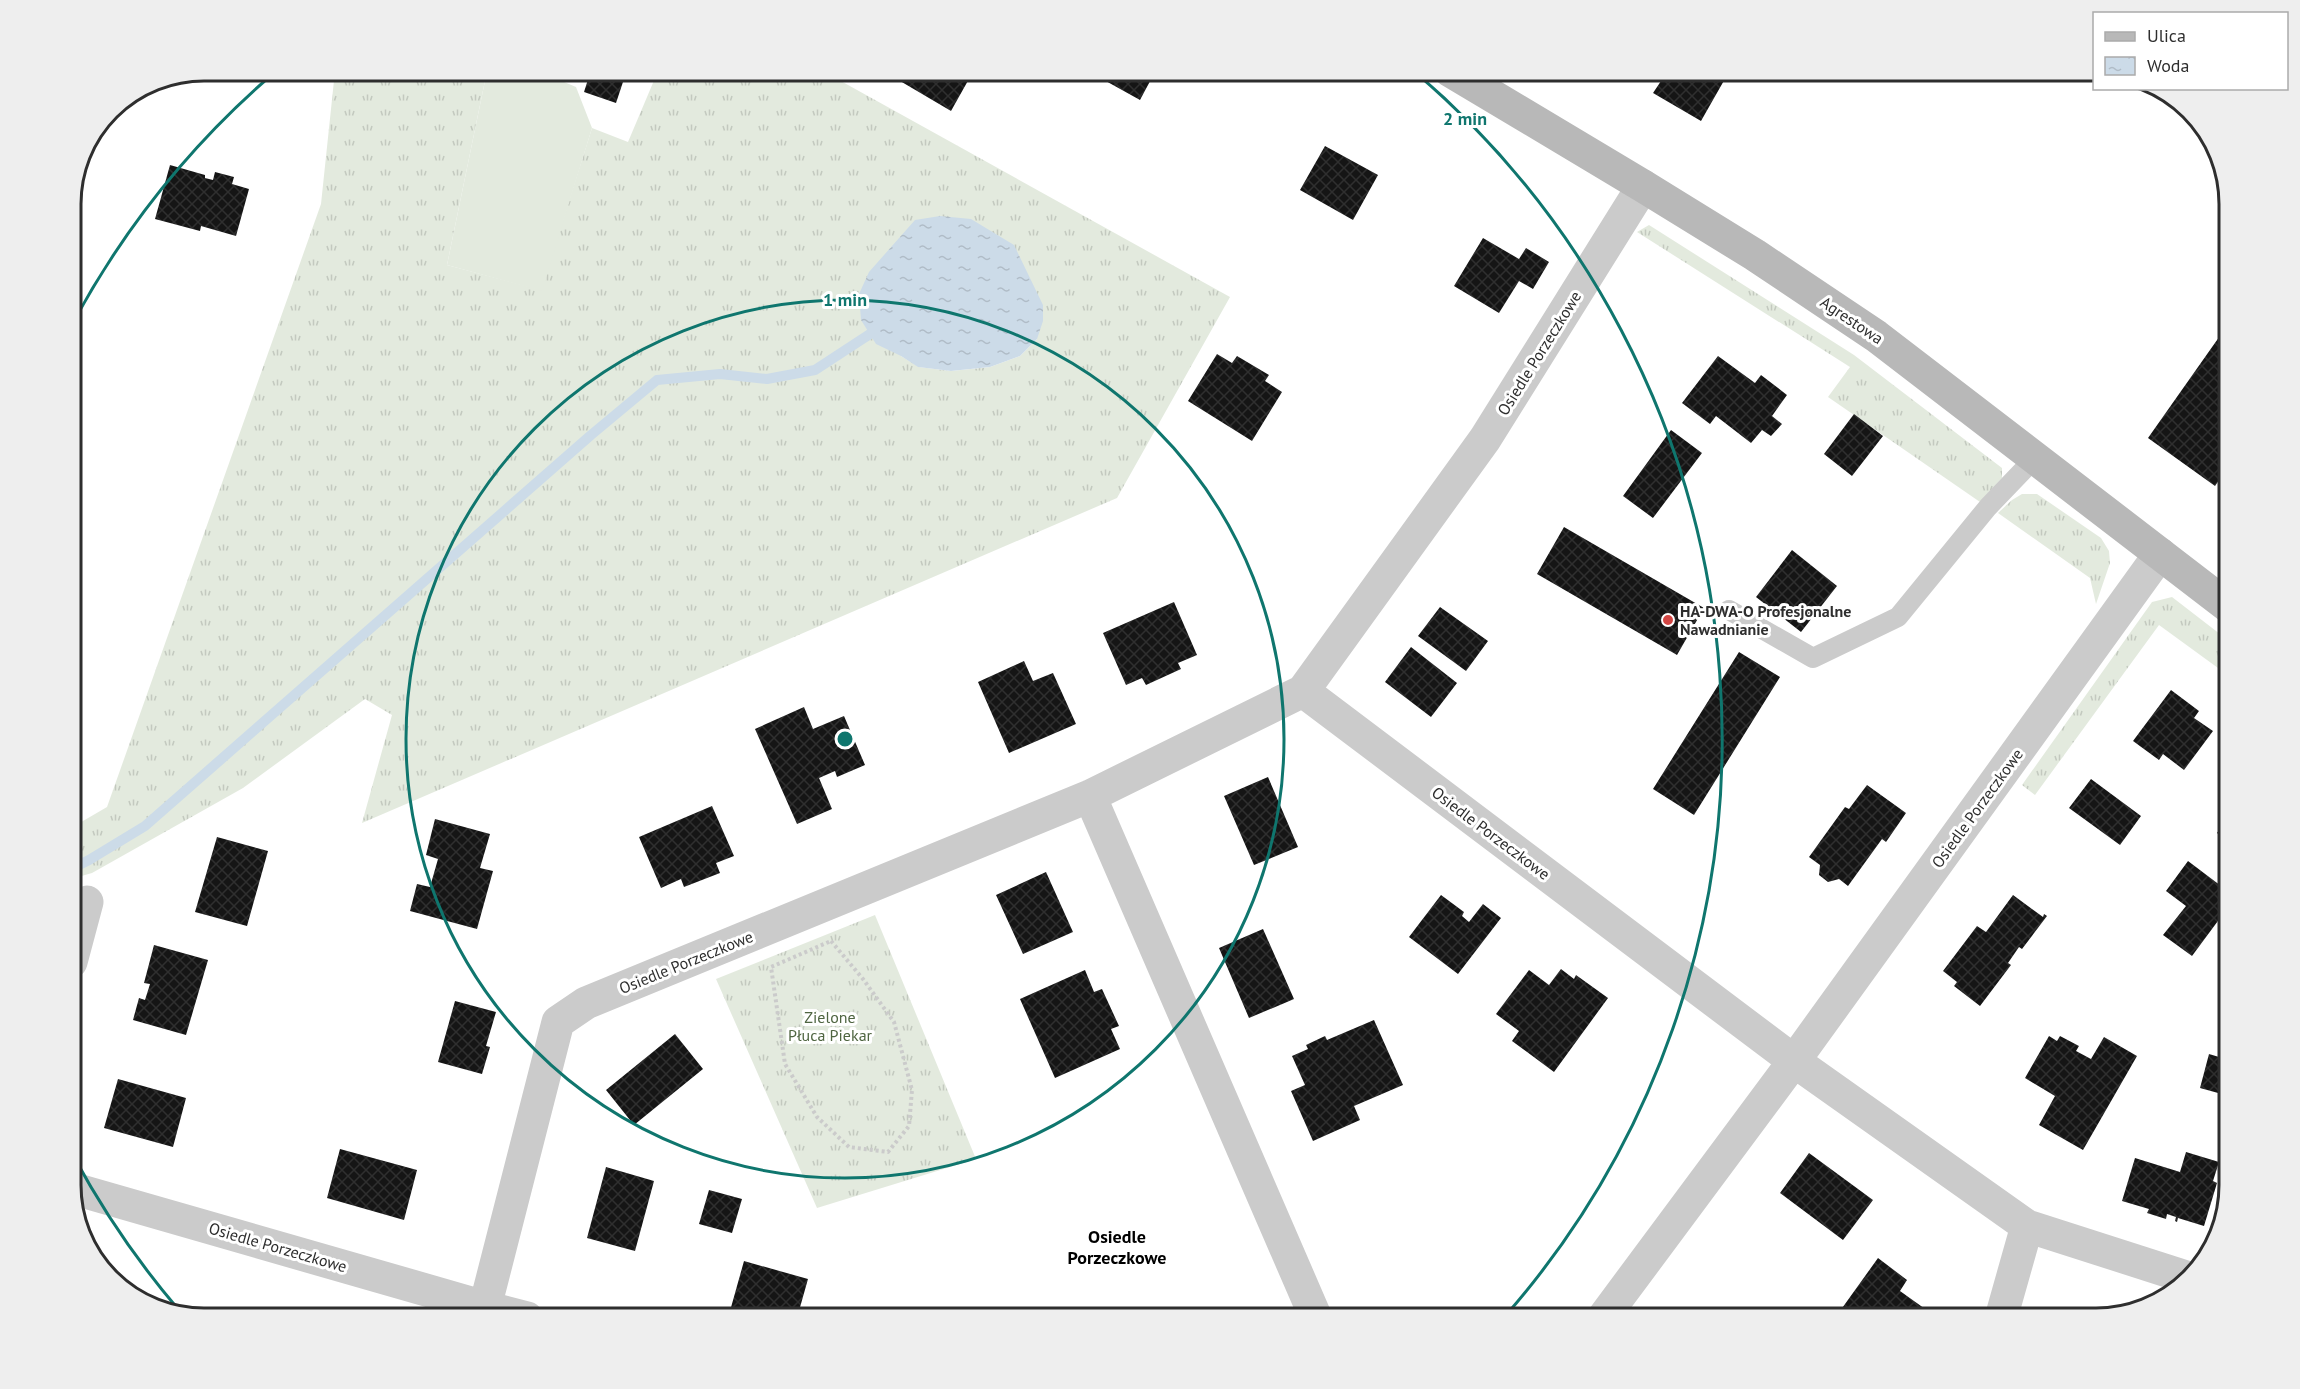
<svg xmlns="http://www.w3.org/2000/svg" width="2300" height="1389" font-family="'PT Sans',sans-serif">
<defs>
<pattern id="grass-tufts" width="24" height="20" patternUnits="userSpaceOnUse" patternTransform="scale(1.5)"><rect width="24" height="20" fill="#e3eade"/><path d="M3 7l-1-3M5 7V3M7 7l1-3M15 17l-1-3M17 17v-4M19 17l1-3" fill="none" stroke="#c3c9bf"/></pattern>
<pattern id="water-ripples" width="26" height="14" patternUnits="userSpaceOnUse" patternTransform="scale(1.5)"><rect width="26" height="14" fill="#ccdbe8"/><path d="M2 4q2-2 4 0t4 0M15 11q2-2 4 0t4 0" fill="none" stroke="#b0bcc7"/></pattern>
<pattern id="building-cross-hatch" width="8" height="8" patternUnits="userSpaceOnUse" patternTransform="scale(1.5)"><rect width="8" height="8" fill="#151515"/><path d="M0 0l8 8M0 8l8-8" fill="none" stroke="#2f2f2f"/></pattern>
</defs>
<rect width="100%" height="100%" fill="#fff"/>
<!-- grass -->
<path fill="url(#grass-tufts)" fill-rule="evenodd" d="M821,70L1230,297L1117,498L362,823L392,715L365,699L243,788L92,873L71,879V828L107,807L321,204L335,71H487L447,265L541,290L592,128L628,142L658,71ZM1037,339L1020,356L990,367L951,371L919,367L901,356Z
M1649,225L1854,355L2002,468V478L1980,502L1828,397L1850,367L1637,232Z
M2022,494H2037L2101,538L2109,551L2110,563L2096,604L2090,578L1998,513L2012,500Z
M2172,597L2229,641V676L2159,625L2035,795L2022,785L2152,602Z
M875,915L976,1159L817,1208L716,979Z"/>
<!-- pitch -->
<path fill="#e3eade" d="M487,71H538L576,87L592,128L542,291L447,265Z"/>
<!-- water -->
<path fill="url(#water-ripples)" d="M940,216L971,219L1014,245L1043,305V321L1037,339L1020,356L990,367L951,371L918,367L901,356L876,344L861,320L859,294L869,272L915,220Z"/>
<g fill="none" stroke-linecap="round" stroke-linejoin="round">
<!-- stream -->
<path stroke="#ccdbe8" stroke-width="10" d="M71,869L89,860L145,826L591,435L657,380L720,374L767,379L815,370L870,334"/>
</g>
<!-- building -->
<path fill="url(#building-cross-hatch)" d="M591,70H627L616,103L584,92Z
M899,70H974L951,111L895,78Z
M1086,70H1156L1140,100Z
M1650,70H1730L1701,121L1653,93L1663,78Z
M1325,146L1378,175L1353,220L1300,190Z
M170,165L205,175V178L213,180L215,172L234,177L232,184L249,189L236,236L201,226L200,231L155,219Z
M1483,238L1519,259L1526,248L1549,262L1533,289L1519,281L1499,313L1454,286Z
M2229,323V466L2215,486L2148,438Z
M1217,354L1232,363L1237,356L1269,375L1265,381L1282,392L1252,441L1188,401Z
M1718,356L1755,383L1761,375L1787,395L1772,416L1782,424L1771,436L1762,430L1751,443L1716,416L1710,424L1682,403Z
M1854,414L1883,436L1852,476L1824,454Z
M1671,430L1702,453L1653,518L1623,496Z
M1564,527L1704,608L1677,655L1537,574Z
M1792,550L1837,586L1801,632L1756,597Z
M1174,602L1197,655L1178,663L1181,669L1146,685L1142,678L1126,685L1103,633Z
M1440,607L1488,641L1466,671L1418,636Z
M1411,647L1457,683L1431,717L1385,682Z
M1739,652L1780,677L1694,815L1653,789Z
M1024,661L1033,681L1053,673L1076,724L1009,753L978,682Z
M2171,690L2199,711L2194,718L2213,731L2184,770L2163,754L2159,760L2133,741Z
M804,707L813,729L844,716L865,765L837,777L835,771L819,778L832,809L797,824L755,729Z
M1268,777L1298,847L1254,865L1224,796Z
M2091,779L2141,816L2120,845L2069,808Z
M1867,785L1906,813L1886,842L1882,839L1848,886L1839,879L1828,882L1819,875L1820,865L1809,857L1845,807L1849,809Z
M712,806L734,856L716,863L720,873L684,887L681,879L661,888L639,837Z
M2229,816V842L2217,833Z
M435,819L490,834L480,868L493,871L477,929L410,911L417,884L430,887L438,859L426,855Z
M217,837L268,851L247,926L195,912Z
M2188,861L2229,892V906L2192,956L2163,935L2186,906L2166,891Z
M1046,872L1073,932L1023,954L996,895Z
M1441,895L1464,912L1462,916L1469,922L1483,904L1501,918L1458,974L1409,937Z
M2013,895L2043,917L2044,914L2047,916L2022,949L2019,947L2008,963L2011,965L1980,1006L1954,986L1957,982L1943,971L1977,926L1986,932Z
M1263,929L1294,999L1249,1018L1219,948Z
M154,945L208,960L186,1035L133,1020L139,998L145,1000L150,984L144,983Z
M1561,969L1574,979L1576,975L1608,998L1554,1072L1512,1041L1519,1031L1496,1014L1529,970L1549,985Z
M1085,970L1094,992L1102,989L1119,1026L1111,1029L1120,1049L1055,1078L1020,999Z
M455,1001L496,1012L486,1046L490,1047L482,1074L438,1062Z
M1374,1020L1403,1085L1354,1106L1360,1120L1313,1141L1291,1091L1305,1085L1292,1056L1308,1049L1306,1045L1325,1036L1327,1040Z
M675,1034L703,1069L634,1125L606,1090Z
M2049,1036L2057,1041L2060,1036L2079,1046L2076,1051L2091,1059L2104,1037L2137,1056L2083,1150L2039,1125L2055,1096L2025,1078Z
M2209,1054L2229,1060V1096L2200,1088Z
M118,1079L186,1098L173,1147L104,1128Z
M340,1149L417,1170L404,1220L327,1198Z
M2186,1152L2219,1162L2213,1181L2217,1183L2204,1226L2178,1218L2177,1222L2175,1221L2176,1217L2167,1214L2166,1219L2147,1213L2149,1209L2122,1201L2135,1158L2180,1172Z
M1809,1153L1873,1200L1843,1240L1780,1193Z
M606,1167L654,1181L635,1251L587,1238Z
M709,1190L742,1199L732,1233L699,1224Z
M1878,1258L1907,1280L1900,1291L1935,1316L1933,1318H1851L1840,1311Z
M744,1261L808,1279L797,1318L783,1317L758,1318L730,1311Z
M294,1313L313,1318H292Z"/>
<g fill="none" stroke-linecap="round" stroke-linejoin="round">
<!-- path -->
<path stroke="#cbcbcb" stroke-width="4" stroke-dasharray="3 3" stroke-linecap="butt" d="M831,941L863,979L894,1022L912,1090L909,1126L888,1152L849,1147L817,1117L785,1064L771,967Z"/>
<!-- service -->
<path stroke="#cbcbcb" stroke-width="20" d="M1729,610L1813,658L1898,617L1988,507L2035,458"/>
<!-- minor -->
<path stroke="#cbcbcb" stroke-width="33" d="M1303,691L1794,1061L2027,1226L2001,1318
M1090,796L1316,1318
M71,962L87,902
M71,1188L485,1307L482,1318
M2027,1226L2186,1277
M527,1318L485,1307L558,1022L586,1003L1090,796L1303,691L1485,439L1643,186
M1603,1318L1794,1061L2160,554"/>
<!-- secondary -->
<path stroke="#b8b8b8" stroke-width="33" d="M1449,70L1643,186L1755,255L1876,336L2229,607"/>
</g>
<!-- distance rings -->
<g fill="none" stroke="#0f766e" stroke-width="3">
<circle cx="845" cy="739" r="439"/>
<path d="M178 1309A877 877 0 0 1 74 1157M74 321A877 877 0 0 1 275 72M1415 72A877 877 0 0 1 1507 1314"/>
</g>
<!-- markers -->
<circle fill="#d24644" stroke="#fff" stroke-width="2" cx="1668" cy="620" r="6"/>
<g text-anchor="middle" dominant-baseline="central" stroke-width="6" stroke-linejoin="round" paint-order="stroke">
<!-- street labels -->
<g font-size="16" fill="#2e2e2e" stroke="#fff">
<text transform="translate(1852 320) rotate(34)">Agrestowa</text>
<text transform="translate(1539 353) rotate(-58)">Osiedle Porzeczkowe</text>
<text transform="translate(1977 808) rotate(-54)">Osiedle Porzeczkowe</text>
<text transform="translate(1491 833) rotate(37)">Osiedle Porzeczkowe</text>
<text transform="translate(686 962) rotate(-22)">Osiedle Porzeczkowe</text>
<text transform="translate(278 1247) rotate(16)">Osiedle Porzeczkowe</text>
</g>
<!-- poi labels -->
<g font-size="16" font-weight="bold" fill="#2e2e2e" stroke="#fff" text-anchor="start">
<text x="1680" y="611">HA-DWA-O Profesjonalne<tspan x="1680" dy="18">Nawadnianie</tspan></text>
</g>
<!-- park labels -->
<g font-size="16" fill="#4f6541" stroke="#fff">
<text x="830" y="1017">Zielone<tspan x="830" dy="18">Płuca Piekar</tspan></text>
</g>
<!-- neighbourhood labels -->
<g font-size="18" font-weight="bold" fill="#000" stroke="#fff">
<text x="1117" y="1236">Osiedle<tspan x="1117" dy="21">Porzeczkowe</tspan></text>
</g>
</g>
<!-- crop -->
<path d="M0 0H2300V1389H0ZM204 81H2096A123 123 0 0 1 2219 204V1185A123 123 0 0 1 2096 1308H204A123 123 0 0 1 81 1185V204A123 123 0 0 1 204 81Z" fill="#eee" fill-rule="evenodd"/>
<path fill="none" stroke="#2e2e2e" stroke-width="3" d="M204 81H2096A123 123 0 0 1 2219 204V1185A123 123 0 0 1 2096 1308H204A123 123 0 0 1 81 1185V204A123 123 0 0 1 204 81Z"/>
<circle cx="845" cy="739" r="9" fill="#0f766e" stroke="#fff" stroke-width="3"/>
<g font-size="18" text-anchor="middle" font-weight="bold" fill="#0f766e" stroke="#fff" stroke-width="6" stroke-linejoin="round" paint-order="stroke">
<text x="1465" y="125">2 min</text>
<text x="845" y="306">1 min</text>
</g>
<!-- legend -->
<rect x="2093" y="12" width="195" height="78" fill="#ffffff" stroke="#ababab" stroke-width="1.5"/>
<rect x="2105" y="32" width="30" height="9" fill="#b8b8b8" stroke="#ababab" stroke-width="1.5"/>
<text x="2147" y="42" font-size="18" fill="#2e2e2e">Ulica</text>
<rect x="2105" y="57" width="30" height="18" fill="url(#water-ripples)" stroke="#ababab" stroke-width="1.5"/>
<text x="2147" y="72" font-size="18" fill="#2e2e2e">Woda</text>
</svg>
